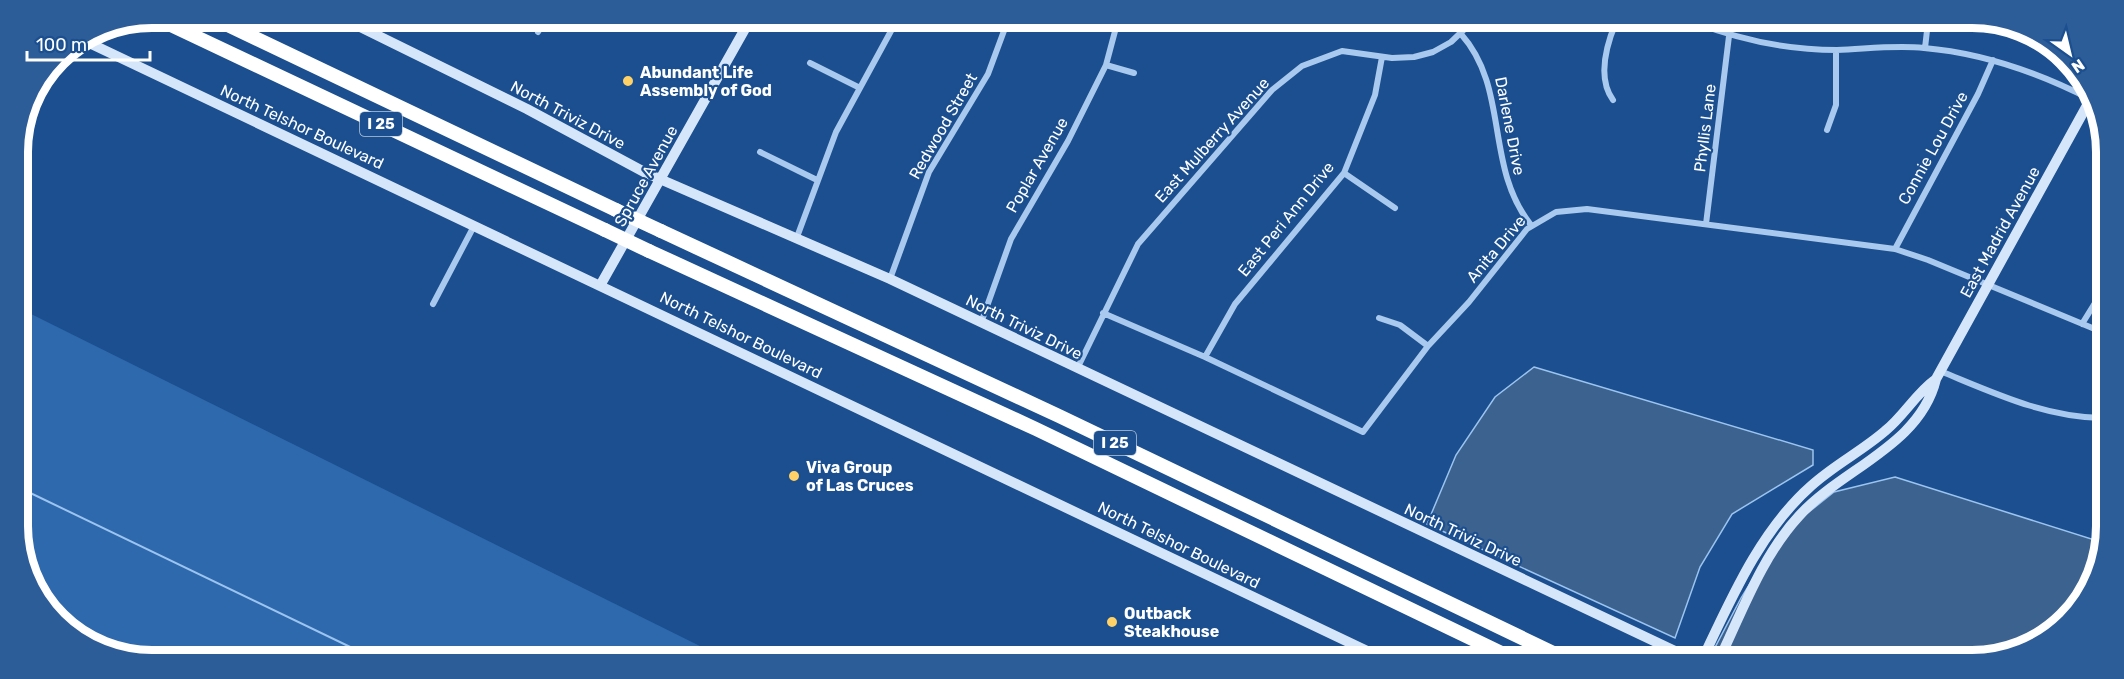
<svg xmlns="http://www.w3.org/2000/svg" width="2124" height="679" font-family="Rubik,sans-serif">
<rect width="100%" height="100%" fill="#1b4f8f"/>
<!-- green -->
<path fill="#2e69ad" d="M19,308L724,658L118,656L52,615L21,552Z"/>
<!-- water -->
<path fill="#3c6290" stroke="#9cc4f0" stroke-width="1.5" d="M1534,367L1813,450V465L1732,514L1700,567L1675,638L1427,524L1456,455L1495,397Z
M1895,477L2101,542V561L2053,633L1980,661L1717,660L1710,657L1741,598L1780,535L1834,492Z"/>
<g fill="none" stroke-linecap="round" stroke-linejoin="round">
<!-- stream -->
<path stroke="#9cc4f0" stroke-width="2" d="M20,488L371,657"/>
<!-- street -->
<path stroke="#a9c9ee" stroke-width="6" d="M1694,22C1740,40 1787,50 1837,50C1866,49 1895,45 1924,48C1983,53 2037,72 2090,99
M538,32L546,19
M1461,34C1510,89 1484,166 1531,225
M1925,48L1928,22
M810,63L860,88
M1106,65L1134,73
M1613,100C1597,78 1606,46 1616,22
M1827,130L1836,105V50
M760,152L817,180
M1344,173L1395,208
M1706,224L1729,36
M797,237L836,132L897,20
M1895,249L1978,94L1993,60
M890,279L929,172L988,74L1008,20
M433,304L474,226
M1103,313L1205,357L1363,432L1428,346L1469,302L1527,229L1556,212L1587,209L1895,249L1928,260L2102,332
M1379,318L1400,325L1428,346
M981,323L1011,239L1068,141L1106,65L1118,20
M2082,324L2103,290
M1205,357L1235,304L1344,173L1375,95L1382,57
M1077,369L1138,244L1272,90L1302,66L1342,51L1392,58L1414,57L1433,52L1451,42L1473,21
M1940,371C1994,393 2044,417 2102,418"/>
<!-- secondary -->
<path stroke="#d6e6fa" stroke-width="10" d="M342,18L527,109L646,173L890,279L1694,660
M83,40L1384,659
M601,284L750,20
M1702,660C1731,599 1760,531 1811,486C1834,465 1862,451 1885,431C1904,416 1916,393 1936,379
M1719,660C1742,612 1762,556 1799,516C1841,469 1920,446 1936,379L2090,100"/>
<!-- highway -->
<path stroke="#fff" stroke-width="14" d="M156,18L605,230
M213,18L616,210
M661,231L1059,416L1568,660
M649,251L1036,429L1516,660"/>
<!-- highway-bridge -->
<path stroke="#fff" stroke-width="14" d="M616,210L661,231
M605,230L649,251"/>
</g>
<!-- markers -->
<g fill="#ffd166" stroke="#1b4f8f" stroke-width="2">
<circle cx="628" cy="81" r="6"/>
<circle cx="794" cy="476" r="6"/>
<circle cx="1112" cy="622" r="6"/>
</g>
<g text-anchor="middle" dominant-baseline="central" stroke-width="4.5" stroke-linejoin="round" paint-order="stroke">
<!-- shield labels -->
<g fill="#1b4f8f" stroke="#bbcadd" stroke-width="1.5">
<rect x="360" y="112" width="42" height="24" rx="4.5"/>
<rect x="1094" y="431" width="42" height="24" rx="4.5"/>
</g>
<g font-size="15" font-weight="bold" fill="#fff">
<text x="381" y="124">I 25</text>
<text x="1115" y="443">I 25</text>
</g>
<!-- poi labels -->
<g font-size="16" font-weight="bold" fill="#fff" stroke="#1b4f8f" text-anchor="start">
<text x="640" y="72">Abundant Life<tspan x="640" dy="18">Assembly of God</tspan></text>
<text x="806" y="467">Viva Group<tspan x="806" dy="18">of Las Cruces</tspan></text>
<text x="1124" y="613">Outback<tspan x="1124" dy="18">Steakhouse</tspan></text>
</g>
<!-- street labels -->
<g font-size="16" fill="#fff" stroke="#1b4f8f">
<text transform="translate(568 115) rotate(28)">North Triviz Drive</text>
<text transform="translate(943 126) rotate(-60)">Redwood Street</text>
<text transform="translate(1510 126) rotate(79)">Darlene Drive</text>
<text transform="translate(302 127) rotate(25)">North Telshor Boulevard</text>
<text transform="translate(1705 128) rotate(-83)">Phyllis Lane</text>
<text transform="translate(1212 140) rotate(-48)">East Mulberry Avenue</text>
<text transform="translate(1933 148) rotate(-61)">Connie Lou Drive</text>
<text transform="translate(1037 165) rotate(-60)">Poplar Avenue</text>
<text transform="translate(646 176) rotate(-61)">Spruce Avenue</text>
<text transform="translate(1286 219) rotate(-51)">East Peri Ann Drive</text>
<text transform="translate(2000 232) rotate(-61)">East Madrid Avenue</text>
<text transform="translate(1496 249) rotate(-50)">Anita Drive</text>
<text transform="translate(1024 327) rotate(26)">North Triviz Drive</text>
<text transform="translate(741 335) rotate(26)">North Telshor Boulevard</text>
<text transform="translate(1463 535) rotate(25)">North Triviz Drive</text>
<text transform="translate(1179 545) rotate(26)">North Telshor Boulevard</text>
</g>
</g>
<!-- crop -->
<path d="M0 0H2124V679H0ZM152 28H1972A124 124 0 0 1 2096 152V526A124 124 0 0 1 1972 650H152A124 124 0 0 1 28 526V152A124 124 0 0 1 152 28Z" fill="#2d5d98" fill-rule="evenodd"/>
<path fill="none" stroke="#fff" stroke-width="8" d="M152 28H1972A124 124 0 0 1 2096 152V526A124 124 0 0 1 1972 650H152A124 124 0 0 1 28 526V152A124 124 0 0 1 152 28Z"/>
<!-- north arrow -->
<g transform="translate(2070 54) rotate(146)" stroke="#1b4f8f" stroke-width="4.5" paint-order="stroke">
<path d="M0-4.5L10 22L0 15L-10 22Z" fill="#ffffff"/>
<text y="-9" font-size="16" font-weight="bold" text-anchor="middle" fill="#ffffff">N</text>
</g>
<!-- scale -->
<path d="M27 51v9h123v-9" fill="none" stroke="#ffffff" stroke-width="3"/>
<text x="36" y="51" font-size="18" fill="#ffffff" stroke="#1b4f8f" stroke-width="4.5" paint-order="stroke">100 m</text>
</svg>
